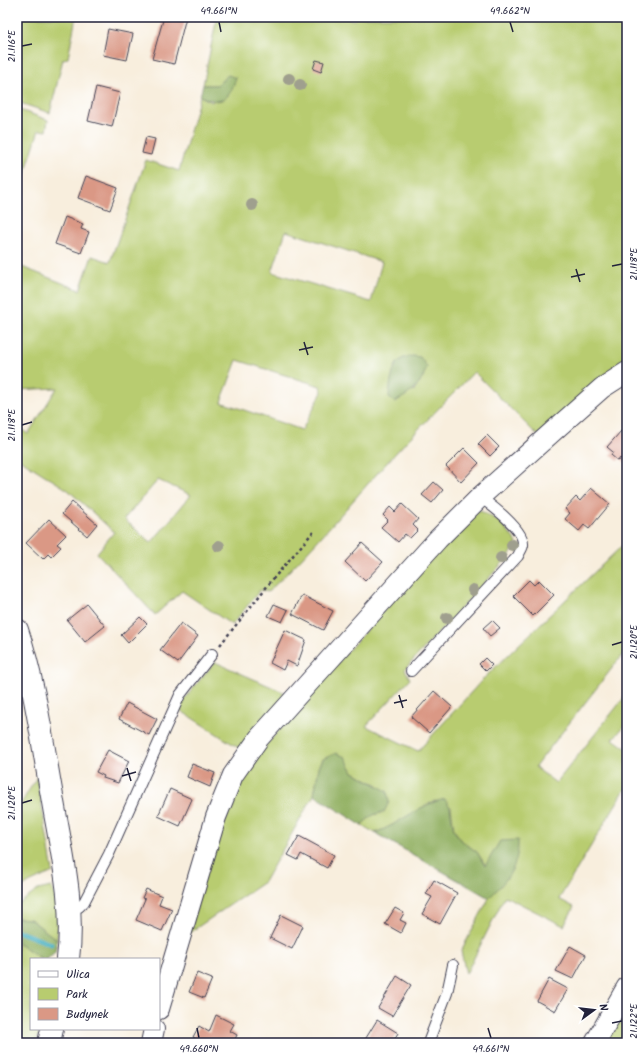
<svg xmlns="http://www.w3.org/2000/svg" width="644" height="1060" font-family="Kalam,sans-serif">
<rect width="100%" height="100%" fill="#fff"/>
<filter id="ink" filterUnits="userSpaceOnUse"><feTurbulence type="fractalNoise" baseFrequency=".025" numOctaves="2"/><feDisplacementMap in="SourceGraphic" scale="8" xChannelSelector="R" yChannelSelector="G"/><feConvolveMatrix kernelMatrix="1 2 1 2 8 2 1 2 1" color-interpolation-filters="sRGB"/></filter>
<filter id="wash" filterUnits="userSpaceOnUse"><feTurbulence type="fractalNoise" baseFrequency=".012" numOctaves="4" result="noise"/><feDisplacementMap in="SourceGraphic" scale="16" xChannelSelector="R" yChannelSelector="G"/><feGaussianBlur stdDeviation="0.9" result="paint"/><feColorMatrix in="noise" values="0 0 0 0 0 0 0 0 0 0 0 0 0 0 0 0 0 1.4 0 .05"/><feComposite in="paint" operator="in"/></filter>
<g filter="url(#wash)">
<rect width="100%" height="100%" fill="#f8eedd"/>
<!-- green -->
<path fill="#b8cc6f" stroke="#6d7755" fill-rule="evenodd" d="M17,17H76L68,58L63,59L50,113L17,102Z
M217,17H340L355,20L356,17H627V361L616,367L538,436L474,372C444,404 412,434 383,467C345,509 309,553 268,592L260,590L232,625L182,591L155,615L97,553L114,532L68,490L21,460L17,465V426L28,434L57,388L17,390V265L80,290L92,256L110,262L146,160L179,171L200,96L212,102L228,75L217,85H203ZM286,231L382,262L371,302L272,272ZM237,360L320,386L322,392L302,430L221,402ZM397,363L424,376L414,391L393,375ZM158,480L191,495L151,543L124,519Z
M17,109L48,120L46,131L39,130L17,198Z
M479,510L502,523L517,543L510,555L405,669L410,679L366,726L418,751L484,678L627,541V649L535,767L556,783L627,694V723L613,739L627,749V786L559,899L574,907L564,926L505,896L466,974L461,951L489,898L497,890L500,841L486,866L477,852L463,842L454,830L451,807L435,801C414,810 397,825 375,833L361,825L373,815L384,812L378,785L353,772L345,757L323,759L319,767L314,795L264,882L189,933L209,861L246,768L428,559Z
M215,662L290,695L242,750L178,709L193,688Z
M37,777L53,872L29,883L17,891V810Z
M51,887C61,903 59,922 57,940L30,919L17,918V905L38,890Z
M17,942L42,959H31V1029H40L36,1043H17Z
M627,1000V1043H602Z"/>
<!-- forest -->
<path fill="#92b062" stroke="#5a694e" d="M228,75L236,78C229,100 223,106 200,96L203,85H217Z
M412,356L420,357L427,367C421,384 411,395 394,402L389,398C389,389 392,371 397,363C401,358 407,357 412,356Z
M336,753L345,757L353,772L387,791L389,802L384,812L373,815L361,825L314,795L319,767L323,759Z
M445,799L450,807L454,831L463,842L477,852L485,866L500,841L518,840C519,867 507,880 489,898L375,833C400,824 419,804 445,799Z
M17,918L30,919L57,940L55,952L47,959H42L17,942Z"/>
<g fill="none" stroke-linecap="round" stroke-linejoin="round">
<!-- stream -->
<path stroke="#41adc0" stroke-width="5" d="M17,931L51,944"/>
</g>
<g id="blocks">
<!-- building -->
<path fill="#da9885" d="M152,17H186L174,64L152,59L163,20Z
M108,29L133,34L127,60L103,55Z
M316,60L324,62L321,72L313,69Z
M96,87L120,93L112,127L88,121Z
M146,137L155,139L151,155L142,153Z
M86,176L118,188L110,210L78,198Z
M65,217L83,224L81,229L89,232L81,253L55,244Z
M627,429V464L620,458L618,461L611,455L613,452L607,447L621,431L623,433Z
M487,435L499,447L490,456L478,444Z
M464,448L479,463L461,482L446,466Z
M434,482L443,490L432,503L422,495Z
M591,488L610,504L589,529L584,525L579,531L565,519L570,513L565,509L576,497L580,501Z
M72,502L97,524L87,536L62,514Z
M402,504L418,519L413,525L418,530L410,538L405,534L398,542L381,527L388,520L383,515L390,507L395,512Z
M49,519L66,535L57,544L61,547L51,557L48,554L43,559L26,543Z
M362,543L383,562L365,581L345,562Z
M529,580L534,585L539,580L554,595L533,616L513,596Z
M302,595L333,611L323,630L292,614Z
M87,604L105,626L85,642L67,620Z
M274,604L288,610L282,622L268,616Z
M140,617L147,624L128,643L121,635Z
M492,620L500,628L490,636L483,628Z
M181,623L198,636L178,663L160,650Z
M285,630L306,640L297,666L287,661L283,670L270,663Z
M485,658L492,665L486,671L479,664Z
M434,691L452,707L429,733L411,717Z
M127,703L157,719L149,735L119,719Z
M108,750L129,761L118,783L103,778L104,776L96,772Z
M192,764L215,773L210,787L187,777Z
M170,789L192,799L180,826L158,816Z
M299,836L334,855L327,868L301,854L298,860L288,855Z
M627,875V886L622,884Z
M434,880L457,893L440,924L422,914L432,897L426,894Z
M146,889L162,896L159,904L172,909L162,931L136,920L145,899L142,898Z
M395,908L404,913L400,920L406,923L401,933L385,924Z
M281,915L303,926L292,949L270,938Z
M570,946L586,955L573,979L556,971Z
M197,973L212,979L204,998L189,992Z
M397,976L411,985L392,1016L378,1008Z
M549,979L568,989L555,1011L537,1001Z
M216,1015L234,1024L230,1031L237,1035L233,1043H203L193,1037L199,1026L209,1032Z
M377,1020L398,1033L392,1043H363Z"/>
</g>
</g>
<g filter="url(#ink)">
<use href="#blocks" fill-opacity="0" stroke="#424153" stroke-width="1"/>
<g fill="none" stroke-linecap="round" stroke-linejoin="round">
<!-- service casing -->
<g stroke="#424153" stroke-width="12">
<path id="service" d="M411,671L518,556C519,553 523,548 523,545C525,530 491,505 480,497
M69,908L79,907L84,902L109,854L180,695L212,654
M428,1043L447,993L453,965"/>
</g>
<!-- minor casing -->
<g stroke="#424153" stroke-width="22">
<path id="minor" d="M159,1009L216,817L233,775L259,738L438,539L480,497L559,426L602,388L627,372
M151,1043L154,1029
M595,1043L627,987"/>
</g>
<!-- tertiary casing -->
<g stroke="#424153" stroke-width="24">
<path id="tertiary" d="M17,630C35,684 42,741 52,796C61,850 75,905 68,959
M49,1043L52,1029"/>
</g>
<!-- path -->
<path stroke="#424153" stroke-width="2.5" stroke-dasharray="3 3" stroke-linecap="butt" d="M220,645L273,579L314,531"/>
<!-- service -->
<use href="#service" stroke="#fff" stroke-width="10"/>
<!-- minor -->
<use href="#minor" stroke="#fff" stroke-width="20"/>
<!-- tertiary -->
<use href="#tertiary" stroke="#fff" stroke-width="22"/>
</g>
<!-- trees -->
<g fill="#9f9f8e">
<circle cx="289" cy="79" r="6"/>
<circle cx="300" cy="85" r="6"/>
<circle cx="252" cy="205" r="6"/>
<circle cx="512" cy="545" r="6"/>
<circle cx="219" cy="546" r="6"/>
<circle cx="501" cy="558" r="6"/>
<circle cx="473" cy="590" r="6"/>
<circle cx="447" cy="618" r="6"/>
</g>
</g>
<!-- ticks -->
<path fill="none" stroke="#22223b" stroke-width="1.5" d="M219,22L221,32M510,22L513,32M22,46L32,44M612,266L622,264M576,269L580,282M571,277L585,274M304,342L308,355M299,350L313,347M22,425L32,422M612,645L622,642M399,695L403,708M394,703L407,700M127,768L131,781M122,776L136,772M22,803L32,800M612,1023L622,1021M197,1028L199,1038M488,1028L491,1038"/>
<!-- margin -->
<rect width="644" height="1060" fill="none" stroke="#fff" stroke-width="44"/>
<!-- legend -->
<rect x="30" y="958" width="130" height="72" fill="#ffffff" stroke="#a7a7b1"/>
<rect x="38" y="971" width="20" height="6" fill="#ffffff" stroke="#a7a7b1"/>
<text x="66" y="978" font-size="12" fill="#22223b">Ulica</text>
<rect x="38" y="988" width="20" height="12" fill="#b8cc6f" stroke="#a7a7b1"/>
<text x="66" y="998" font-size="12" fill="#22223b">Park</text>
<rect x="38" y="1008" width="20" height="12" fill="#da9885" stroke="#a7a7b1"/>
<text x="66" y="1018" font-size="12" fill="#22223b">Budynek</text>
<!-- north arrow -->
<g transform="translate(594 1010) rotate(75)" stroke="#ffffff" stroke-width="3" paint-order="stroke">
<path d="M0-3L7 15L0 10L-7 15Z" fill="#22223b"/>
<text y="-6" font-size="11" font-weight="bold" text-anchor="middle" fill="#22223b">N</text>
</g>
<rect x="22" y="22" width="600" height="1016" fill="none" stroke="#22223b" stroke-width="1.5"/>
<g font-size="10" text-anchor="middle" fill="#22223b">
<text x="219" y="14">49.661°N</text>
<text x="510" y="14">49.662°N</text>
<text transform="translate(11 46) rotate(-90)" y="4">21.116°E</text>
<text transform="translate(633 264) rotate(-90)" y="4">21.118°E</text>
<text transform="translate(11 425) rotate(-90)" y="4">21.118°E</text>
<text transform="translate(633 642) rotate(-90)" y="4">21.120°E</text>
<text transform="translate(11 803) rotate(-90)" y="4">21.120°E</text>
<text transform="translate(633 1021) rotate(-90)" y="4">21.122°E</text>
<text x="199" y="1052">49.660°N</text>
<text x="491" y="1052">49.661°N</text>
</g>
</svg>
